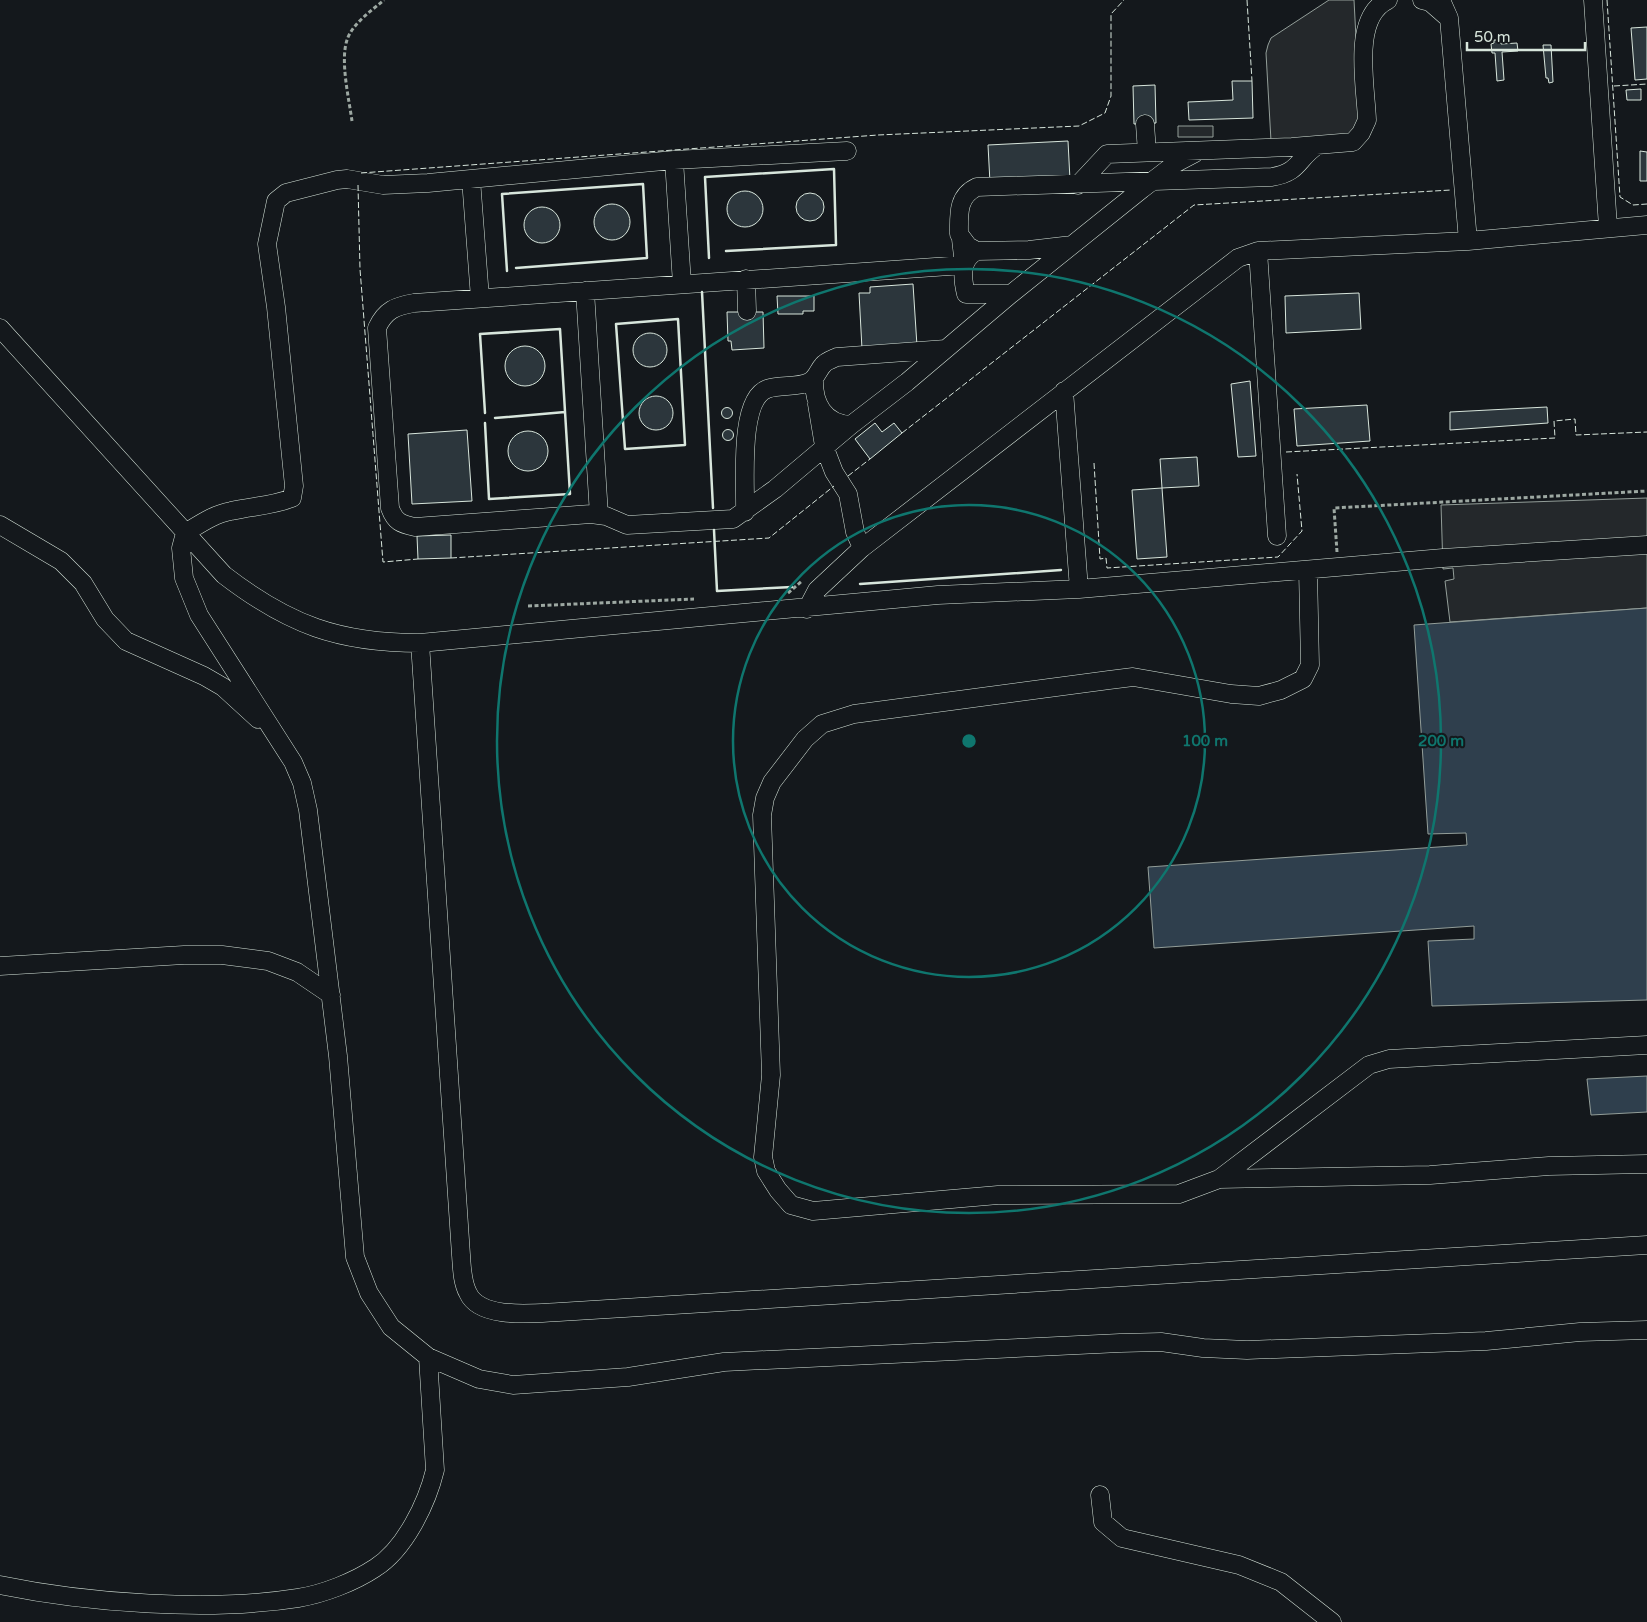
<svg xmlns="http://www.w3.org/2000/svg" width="1647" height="1622" font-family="'Varela Round',sans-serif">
<rect width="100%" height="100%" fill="#14181c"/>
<!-- parking -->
<path fill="#24282b" stroke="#939e99" d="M1329,0H1354L1360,115L1357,129L1349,135L1271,141L1266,53L1268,45L1271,38Z
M1178,126H1213V137H1178Z
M1647,498V608L1450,622L1445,581L1454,579L1453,568L1443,569L1441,505Z"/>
<!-- water -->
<path fill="#2f3f4d" stroke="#939e99" d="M1647,608V1000L1432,1006L1428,941L1474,939V926L1154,948L1148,867L1467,845L1466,833L1428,834L1414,625Z
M1647,1076V1112L1591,1115L1587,1079Z"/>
<!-- building -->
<path fill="#2c363c" stroke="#d8e6dc" d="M1647,27V79L1635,80L1631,28Z
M1494,40H1500L1501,44L1517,43L1518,51L1502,52L1504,80L1497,81L1495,53H1492L1491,44L1494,43Z
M1543,45H1551L1553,82L1549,83L1548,78H1546Z
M1232,81H1252L1253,118L1189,120L1188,102L1233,100Z
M1155,85L1156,123L1134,124L1133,86Z
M1641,89V100H1627L1626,90Z
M1068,141L1070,180L990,183L988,145Z
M1640,151L1647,152V181H1640Z
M727 209a18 18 0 1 1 36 0a18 18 0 1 1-36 0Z
M796 207a14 14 0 1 1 28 0a14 14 0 1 1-28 0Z
M594 222a18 18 0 1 1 36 0a18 18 0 1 1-36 0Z
M524 225a18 18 0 1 1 36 0a18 18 0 1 1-36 0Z
M913,284L917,346L862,349L859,293H870V287Z
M1359,293L1361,329L1286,333L1285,296Z
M777,296H814V311H803V314H778Z
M727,312H763L764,348L732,350L731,341H728Z
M633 350a17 17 0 1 1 34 0a17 17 0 1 1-34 0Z
M505 366a20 20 0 1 1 40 0a20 20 0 1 1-40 0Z
M1250,381L1256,456L1238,457L1231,384Z
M639 413a17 17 0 1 1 34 0a17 17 0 1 1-34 0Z
M1367,405L1370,441L1297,446L1294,409Z
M1547,407L1548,423L1450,430V412Z
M721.5 413a5.5 5.5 0 1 1 11 0a5.5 5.5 0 1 1-11 0Z
M875,423L882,432L894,423L902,433L870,459L855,439Z
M722.5 435a5.5 5.5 0 1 1 11 0a5.5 5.5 0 1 1-11 0Z
M467,430L472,501L412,504L408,434Z
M508 451a20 20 0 1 1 40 0a20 20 0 1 1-40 0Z
M1197,457L1199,486L1162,488L1160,459Z
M1162,488L1167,557L1137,559L1132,490Z
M451,535V558L418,559L417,536Z"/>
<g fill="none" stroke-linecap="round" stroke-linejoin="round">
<!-- minor casing -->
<g stroke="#d8e6dc" stroke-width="19">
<path id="minor" d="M1422,0L1430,2L1446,16
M1441,0L1449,18L1468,241
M1593,0L1608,227
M1145,124L1147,152
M847,151L674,160L428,183L383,185L347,179L337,180L286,193L276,201L267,244L276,307L294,486L292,498C272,506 252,506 231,511C214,514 200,524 185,533L181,548L184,578L199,615L293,762L302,783L308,810L338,1056L355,1257L369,1293L391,1327L428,1357L479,1379L513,1385L628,1377L724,1362L1120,1343L1161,1342L1203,1348L1247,1350L1486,1341L1580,1332L1647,1330
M674,160L682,284
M471,179L480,298
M1078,185L1107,154L1292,147L1353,142L1361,133L1367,120C1366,87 1351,17 1388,0
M1072,245L1029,250L977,251C960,259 962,278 966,294H1011L1142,189L1176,163L1195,153
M977,251L968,246L959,234C959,215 957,196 977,187L1272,177C1301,172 1297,158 1318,145
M1258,251L1277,536
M746,279L747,311
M585,291L599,515
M0,328L224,575C289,625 339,643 420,643L938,595L1079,589L1443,558L1647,545
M814,378C813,403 824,424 851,425L907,382L1011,294
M1064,391L1079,589
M817,404L824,446L834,472L848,494L855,532L862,548
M851,425L775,489L733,519L627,525L606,516L591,514L415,527C401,524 395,522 390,508L377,328C385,310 396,306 414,303L964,265L961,239
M745,512C746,485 738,400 767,389C780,384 797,388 809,382C817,378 818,370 823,365C826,361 833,359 837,357L946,349
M0,525L61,561L83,583L105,619L126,641L204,676L223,687L258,719
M1308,570L1310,665L1303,679L1281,690L1259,696L1231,694L1133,677L1109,680L854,714L822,724L805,739L772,782L765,798L762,815L771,1075L763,1157L766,1171L778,1190L791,1205L813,1211L998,1195L1179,1194L1219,1179L1369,1065L1389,1059L1647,1045
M807,609L817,590L862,548L1238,258L1258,251L1468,241L1647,225
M420,643L461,1255C462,1268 462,1282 468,1293C480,1320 535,1313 559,1312L1647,1245
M0,966L184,955H222L268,961L297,972L331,995
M1219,1179L1430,1175L1549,1166L1647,1164
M1100,1495L1103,1522L1122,1538L1239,1565L1281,1582L1332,1622
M0,1585C87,1603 210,1612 298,1598C323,1594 354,1582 375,1568C405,1549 427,1503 435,1470L428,1357"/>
</g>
<!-- path -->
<path stroke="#9da8a2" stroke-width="3" stroke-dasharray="4 2.5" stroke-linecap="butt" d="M352,121C349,99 340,61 347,40C352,24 371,11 384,0
M1337,552L1334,508L1647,491
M788,593L802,581
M528,606L694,599"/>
<!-- minor -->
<use href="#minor" stroke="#14181c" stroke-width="18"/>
<!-- fence -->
<path stroke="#d8e6dc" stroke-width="1" stroke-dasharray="6 2.5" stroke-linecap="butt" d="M1247,0L1252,81
M1607,0L1620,197L1633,205L1647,204
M1614,86L1647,84
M361,173L878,135L1079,126L1105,113L1111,96V14L1124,0
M358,185L360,269L383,562L418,559
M902,433L1194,205L1451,190
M1286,452L1555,438L1554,421L1575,419L1576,435L1647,432
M1094,463L1100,559L1106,558L1107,568L1278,557L1302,531L1297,474
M848,476L870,459
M451,558L769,538L834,486"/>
<!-- wall -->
<path stroke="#d8e6dc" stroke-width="2.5" d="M709,258L705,177L834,169L836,245L726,251
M507,271L502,194L643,184L647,258L516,268
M702,292L713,508
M678,319L685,445L625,449L616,324Z
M495,418L565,412
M485,423L489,499L570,494L560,329L480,334L485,413
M714,530L717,591L792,587
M860,584L1061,570"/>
</g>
<!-- distance rings -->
<g fill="none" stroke="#0f766e" stroke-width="2.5">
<circle cx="969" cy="741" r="236"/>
<circle cx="969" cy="741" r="472"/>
</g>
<circle cx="969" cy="741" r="8" fill="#0f766e" stroke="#14181c" stroke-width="2.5"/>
<g font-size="15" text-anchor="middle" font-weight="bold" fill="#0f766e" stroke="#14181c" stroke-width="4" stroke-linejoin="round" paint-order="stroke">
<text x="1205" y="746">100 m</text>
<text x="1441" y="746">200 m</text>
</g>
<!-- scale -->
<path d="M1467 42v8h118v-8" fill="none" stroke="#d8e6dc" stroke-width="2.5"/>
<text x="1474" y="42" font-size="15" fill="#d8e6dc" stroke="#14181c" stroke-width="4" paint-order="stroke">50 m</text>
</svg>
